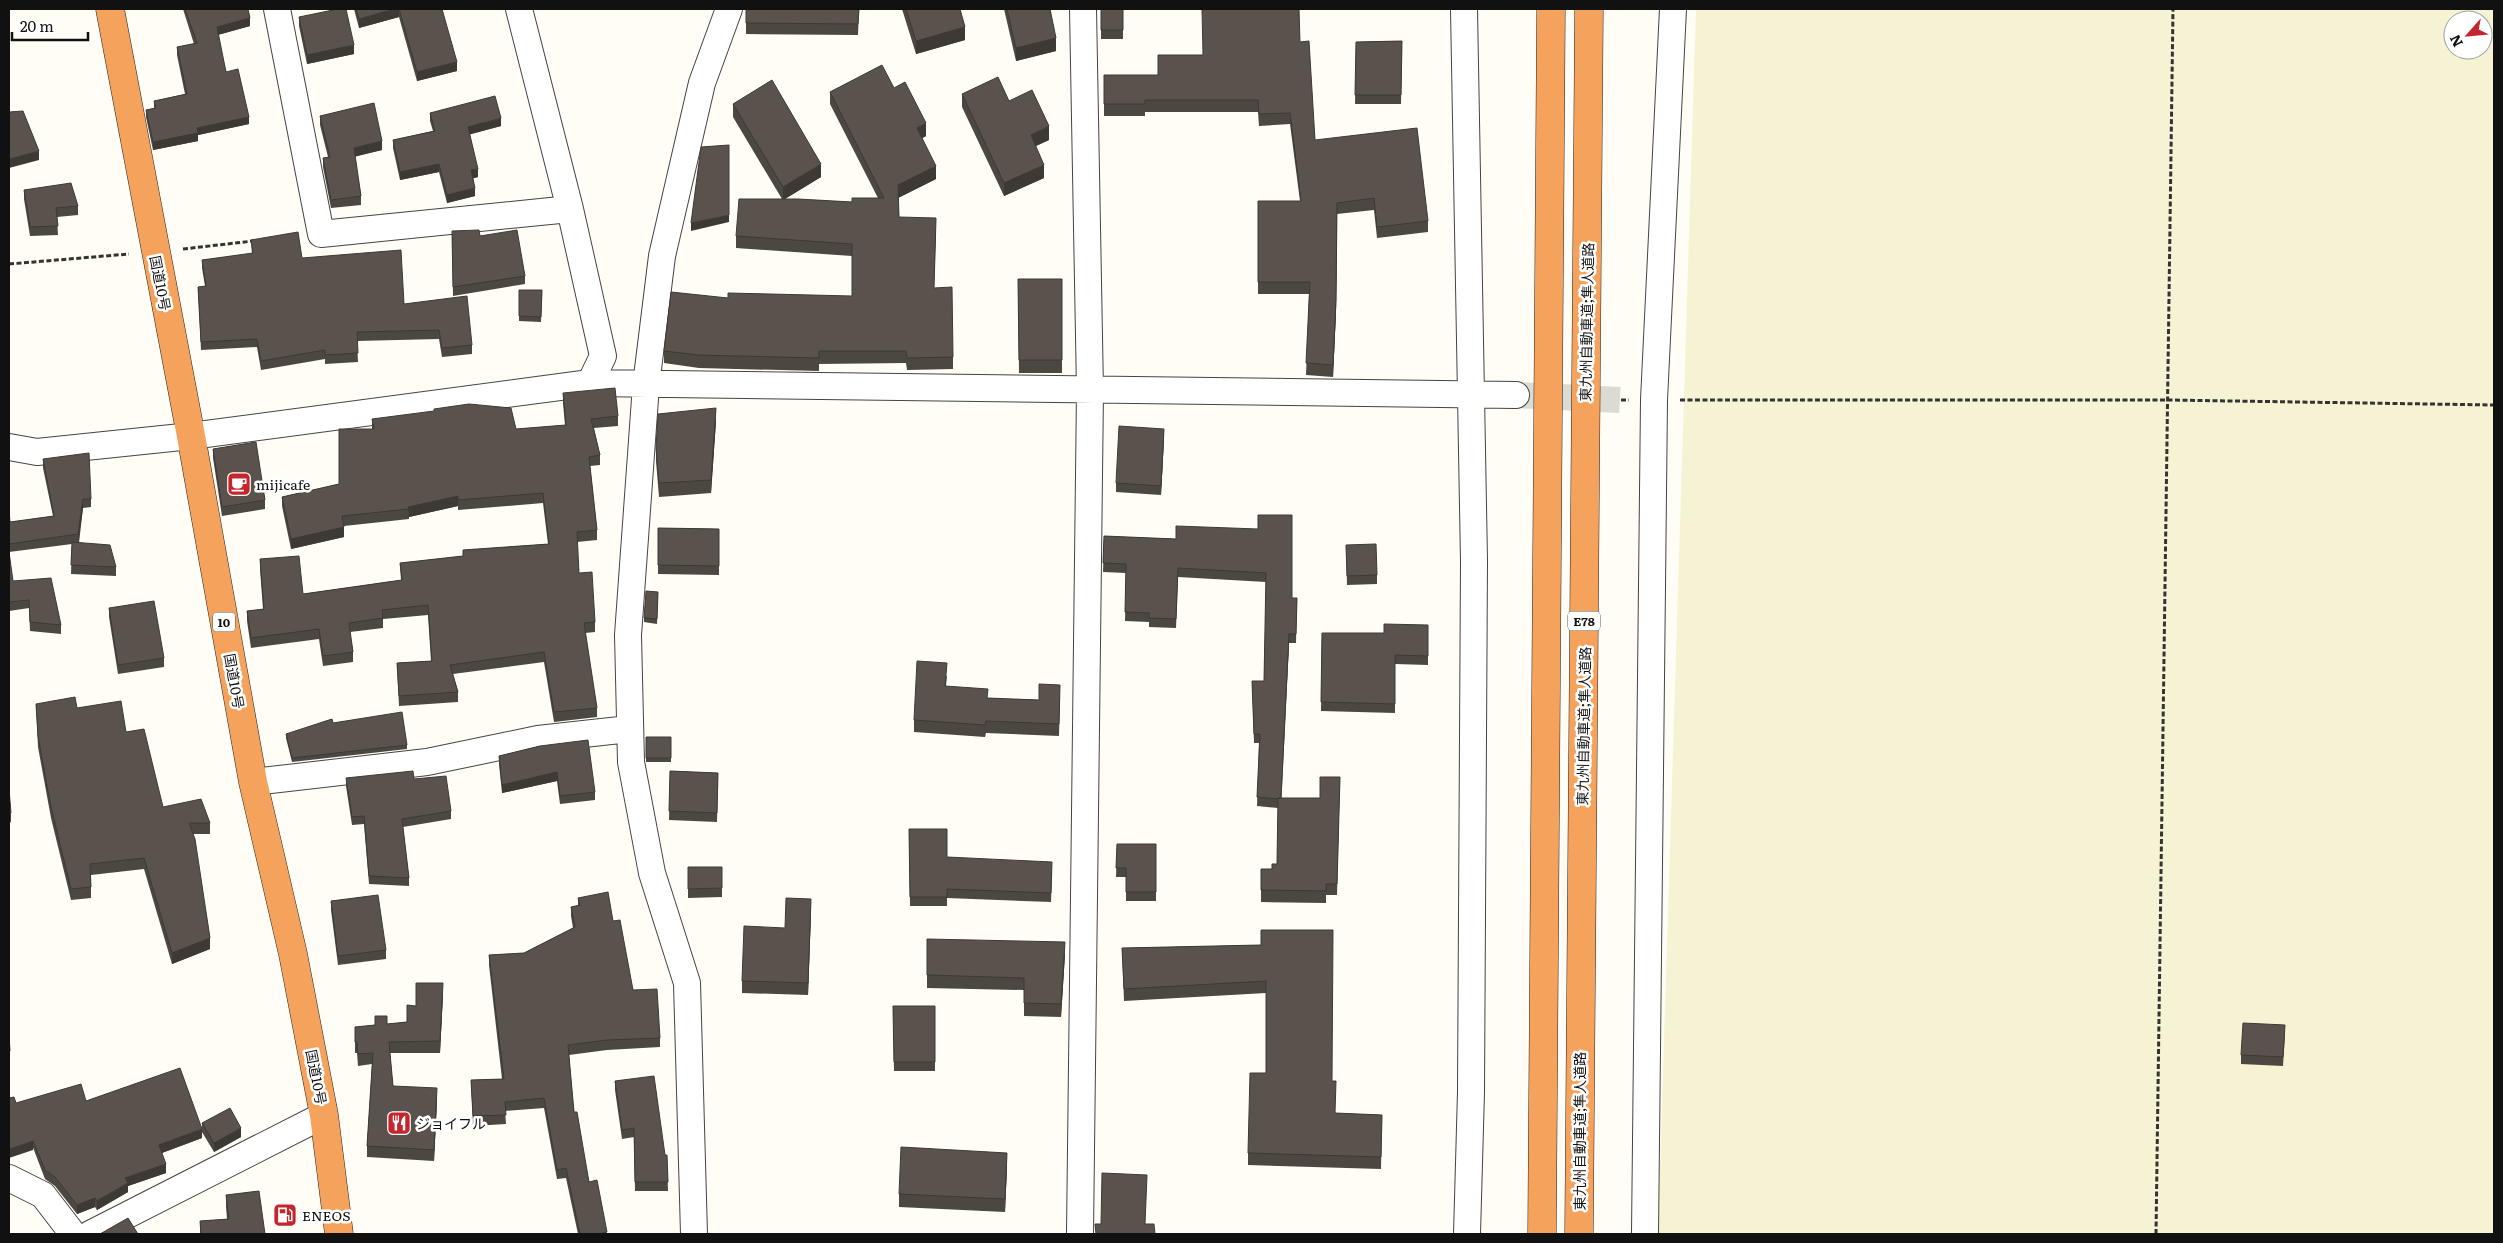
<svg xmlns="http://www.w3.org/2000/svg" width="2503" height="1243" font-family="Literata,'Noto Sans JP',serif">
<rect width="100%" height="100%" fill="#fffdf5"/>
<!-- farmland -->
<path fill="#f6f3d4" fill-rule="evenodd" d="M1696,9H2494V1234H1658ZM2453,20H2483V50H2453Z"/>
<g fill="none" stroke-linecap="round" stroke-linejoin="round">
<!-- minor-tunnel -->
<path stroke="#dbdad3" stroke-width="26" stroke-dasharray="26 13" stroke-linecap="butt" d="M1516,395L1621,400"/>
<!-- minor casing -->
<g stroke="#444" stroke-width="28">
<path id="minor" d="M277,9L321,234L570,209
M519,9L570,209L603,356L590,383
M1464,9L1474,561L1471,1092L1467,1234
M9,447L37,452L191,436L590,383L1516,395
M253,782L427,762L538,739L629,729
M9,1178L43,1195L73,1234
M90,1234L324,1115
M694,1234L687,983L652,873L631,762L628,635L646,385L662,256L702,83L729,9
M1080,1234L1090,391L1083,9
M1645,1234L1654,400L1673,9"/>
</g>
<!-- highway casing -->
<g stroke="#222" stroke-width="29">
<path id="highway" d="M110,9L191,436L253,782L293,954L324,1115L339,1234
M1542,1234L1551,9
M1579,1234L1589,9"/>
</g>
<!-- path -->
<path stroke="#333" stroke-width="3" stroke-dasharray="5 2.5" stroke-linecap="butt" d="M183,249L253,241
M9,264L129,254
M1621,400H1629
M1680,400H2167L2494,405
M2156,1234L2173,9"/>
<!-- minor -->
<use href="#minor" stroke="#fff" stroke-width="26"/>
<!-- highway -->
<use href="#highway" stroke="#f5a25d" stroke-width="28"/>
</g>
<!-- wall -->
<path fill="#4d4742" d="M183,9H248L250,26L218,35L226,72L249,124L198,135V141L153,150L146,117V110L154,108V101L185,94L177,55V47L194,44Z
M354,9H442L457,71L417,81L399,17L359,28Z
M859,9L858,35L746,34V23Z
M902,9H960L965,40L916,54Z
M1004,9H1050L1056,51L1016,61Z
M1101,9H1123V39H1101Z
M299,17L354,54L307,64L299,26Z
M1402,41L1401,104H1355L1356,42Z
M1300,42L1315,140L1428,221V232L1377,238L1374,210L1337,214L1336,312L1333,377L1306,375L1309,294H1258V201H1300L1290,124L1259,126L1258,112H1145V116H1104V75H1158Z
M894,88L926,136L922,138L936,179L898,198L899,217L936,231L934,288L953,357V369L907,370L906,363L819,364V371L699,368L664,363V351L728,298L852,296V256L736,248V236L782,199L733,117V104L821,177L785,199L852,202L878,198L830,104V92Z
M962,94L1009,101L1049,140L1036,146L1044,178L1004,196L962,107Z
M430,113L501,126L470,134L478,177L473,178L475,196L447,203L439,172L400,180L393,148V140L433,131L430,121Z
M320,116L382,150L355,156L361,196V205L331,208L323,167V158L328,157L320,125Z
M24,190L78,206V215L57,217L58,235L30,236L24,199Z
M452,231L480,236L525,276V284L453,296Z
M251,240L302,258L404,304L472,345V354L442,357L439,339L357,341L358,362L325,364V359L261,370L257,347L201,350L198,287L205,286L202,268V260L252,254Z
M1018,279H1062V373H1019Z
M519,290H542L541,322L519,321Z
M563,393L618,416V426L594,428L600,455V465L590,466L597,530V540L577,542L579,573L595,622V632L585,633L597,708V717L554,722L544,662L453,674L458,692V702L399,706L397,663L431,661L428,615L383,619V628L350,632L353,652V662L323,666L319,639L251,648L247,621V611L263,609L260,569V559L303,594L401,580L400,563L463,556V550L548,544L543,503L458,510V506L409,517V519L344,526V537L291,549L282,506V497L339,484L372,429V419L516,429L565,425L563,403Z
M716,421L711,493L659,497L656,461V448Z
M1164,438L1161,495L1116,492V483Z
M213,449L265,500V509L222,516L213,458Z
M43,459L91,499V507L83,508L79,543L116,567V576L71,574L72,544L9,552L13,581L61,625V634L30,631L29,608L9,611V510L10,522L53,516L43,468Z
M658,528L719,529V575L658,574Z
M1258,529L1292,598H1297L1296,643H1289L1281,798H1320L1340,777L1337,895H1326V903L1261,902V869H1272L1277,864L1278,808L1257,806L1259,743H1254L1252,681H1264L1266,582L1178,577L1176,628L1149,627V622L1125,621L1126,573L1103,572L1104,536L1176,539Z
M1346,545L1377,575V584L1347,585Z
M658,592L657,624L644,622V618Z
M109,608L164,658V667L118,674L109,617Z
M1428,625V665L1395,664V713L1321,711L1322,633H1384Z
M947,675L946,686L988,698L1039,700L1060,697L1059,736L986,733L985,737L914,732V720Z
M36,704L77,708L126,732L163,807L210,823V834H193L210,949L172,964L144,869L91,875V898L71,900L51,818L38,747Z
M286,734L407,745V749L292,762L286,738Z
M646,737H671V762H646Z
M540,746L595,792V800L560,804L557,781L502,793L499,764V756Z
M670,771L718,773L717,822L669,820Z
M346,778L414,779L451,811V819L403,827L409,878V886L369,884L364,824L352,825L346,786Z
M9,789L11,813V822L9,823Z
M909,829L947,857L1052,871L1051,902L947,898V906H910Z
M1117,844H1156V901H1126V877H1116Z
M688,867H722V897L688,898Z
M578,898L613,921L633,990L660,1038V1047L607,1050L569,1055L574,1112L589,1182L607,1234H578L566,1178L557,1179L544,1108L505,1111L506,1124L473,1126L471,1080L502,1079L489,965V955L524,953L573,928L571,916V907L578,906Z
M331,901L386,950V959L338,965L331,910Z
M811,911L808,995L742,993V981L785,928Z
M927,939L1065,954L1061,1017L1024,1016V990L927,988Z
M1261,945L1332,1081L1335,1113L1382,1115L1381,1169L1248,1165V1153L1266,1073V993L1124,1001L1122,948Z
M443,994L440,1053H390L393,1086L437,1100L434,1161L367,1157V1146L372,1064L358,1066L357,1053H355V1027L407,1022L416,1006Z
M893,1006H935V1071H894Z
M9,1034L10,1051V1060H9Z
M2285,1034L2283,1066L2241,1064V1055Z
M615,1081L665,1155H667L668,1191H635L634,1137L622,1139L615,1090Z
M86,1101L202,1138L162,1153L166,1173L128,1186V1192L97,1210L95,1207L77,1214L55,1186L45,1179L16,1103Z
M202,1123L241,1137L214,1152L202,1132Z
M1007,1166L1005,1212L899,1207V1194Z
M226,1195L265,1234H200V1221L227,1219L226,1207Z"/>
<!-- shaded-wall -->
<path fill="#3f3936" d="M395,9H399V17L359,28V19Z
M250,18V26L217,35V27Z
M965,27V40L916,54V41Z
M1056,38V51L1016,61V48Z
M354,45V54L307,64V55Z
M457,62V71L417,81V72Z
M249,117V124L198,135V141L153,150V142L197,128Z
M501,118V126L468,135V127Z
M926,123V136L917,141V128Z
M1049,126V140L1031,148V135Z
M382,141V150L354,157V148Z
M39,151V160L9,168V159Z
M439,164V172L400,180V172Z
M821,164V177L783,200V187Z
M1044,165V178L1004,196V183Z
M936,166V179L898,198V185Z
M478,169V177L471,179V170Z
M475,188V196L447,203V195Z
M1337,203L1336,312L1333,377V365Z
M729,215V222L691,231V223Z
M716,408V421L711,493V480Z
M1164,429V438L1161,495V486Z
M458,496V506L409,517L408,507Z
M83,499V508L78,543V534Z
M344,527V537L291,549V539Z
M1289,634V643L1281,808V799Z
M557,772V781L502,793V785Z
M811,899V911L808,995V983Z
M210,938V949L172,964V953Z
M1065,942V954L1061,1017V1004Z
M443,983V994L440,1053V1041Z
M437,1088V1100L434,1161V1150Z
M241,1128V1137L214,1152V1143Z
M202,1129V1138L159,1154V1145Z
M33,1141V1150L9,1158V1149Z
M1007,1153V1166L1005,1212V1199Z
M166,1164V1173L128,1186V1192L97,1210V1201L125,1178Z
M95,1198V1207L77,1214V1205Z"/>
<!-- building -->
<path fill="#5a524d" stroke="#3f3936" d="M185,9H248L250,18L217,27L226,72L238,69L249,117L197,128L198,133L153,142L146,110L156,108L154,101L187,94L177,47L197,43Z
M338,9H346L354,45L307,55L299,17Z
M356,9H395L359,19Z
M399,9H442L457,62L417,72Z
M746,9H859L858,24L746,23Z
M906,9H960L965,27L916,41Z
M1007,9H1050L1056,38L1016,48Z
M1101,9H1123V30H1101Z
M1202,9H1299L1300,42L1309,41L1315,140L1417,128L1428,221L1377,227L1374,198L1337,203L1336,300L1333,365L1306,363L1310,282H1258V201H1301L1290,113L1259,114L1258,100H1145V104H1104V75H1158V55H1203Z
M1402,41L1401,95H1355L1356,42Z
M882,65L894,88L905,82L926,123L917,128L936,166L898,185L899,217L936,218L934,288L952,287L953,357L907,358L906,351H819V358L699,355L664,351L671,292L728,298V293L852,296V244L736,236L739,199H798L852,202V198H884L830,92Z
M998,77L1009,101L1032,90L1049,126L1031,135L1044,165L1004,183L962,94Z
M772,80L821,164L783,187L733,104Z
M495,96L501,118L468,127L478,169L471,170L475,188L447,195L439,164L400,172L393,140L435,131L430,113Z
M374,103L382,141L354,148L361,196L331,200L323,158L330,157L320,116Z
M23,111L39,151L9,159V112Z
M729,145V215L691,223L701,147Z
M71,183L78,206L56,208L58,226L30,227L24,190Z
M479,230L480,236L517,230L525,276L453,287L452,231Z
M298,232L302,258L401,250L404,304L467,296L472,345L442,348L439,330L357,332L358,353L325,355V350L261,361L257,339L201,342L198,287L206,286L202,260L253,253L251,240Z
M1018,279H1062V360H1019Z
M519,290H542L541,317L519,316Z
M615,388L618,416L591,419L600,455L589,457L597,530L577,532L579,573L592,572L595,622L584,623L597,708L554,712L544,652L450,665L458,692L399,696L397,663L432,661L428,605L382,610L383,618L349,623L353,652L323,656L319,629L251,638L247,611L264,609L260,559L299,556L303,594L402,580L400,563L463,556V550L549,544L543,493L458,500V496L408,507L409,509L342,516L344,527L291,539L282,497L339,484V429H374L372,419L434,411V409L469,404L511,408L516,429L566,425L563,393Z
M716,408L711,480L659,483L656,448L658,414Z
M1119,426L1164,429L1161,486L1116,483Z
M256,442L265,500L222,507L213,449Z
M89,453L91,499H83L78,534L9,544V510L10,522L54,516L43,459Z
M1258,515H1292V598H1297L1296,634H1289L1281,798H1278V799L1257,797L1260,734H1254L1252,681H1264L1266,573L1178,568L1176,619L1149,618V613L1125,612L1126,564L1103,563L1104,536L1176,539V526L1258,529Z
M658,528L719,529V566L658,565Z
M72,542L110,545L116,567L71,565Z
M1376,544L1377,575L1347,576L1346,545Z
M9,552L13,581L51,578L61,625L30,622L29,600L9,602Z
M646,591L658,592L657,619L644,618Z
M154,601L164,658L118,665L109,608Z
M1384,624L1428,625V656L1395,655V704L1321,702L1322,633H1384Z
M917,661L947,663L945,686L988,689L987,698L1039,700V684L1060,685L1059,724L986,721L985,725L914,720Z
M75,697L77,708L121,701L126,732L144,729L163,807L201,799L210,823H189L195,839L210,938L172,953L144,858L90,864L91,887L71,889L51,807L38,736L36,704Z
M402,712L407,745L292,758L286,734L332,719L333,723Z
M646,737H671V758H646Z
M588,740L595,792L560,796L557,772L502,785L499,756L540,746Z
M413,771L414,779L446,776L451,811L402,819L409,878L369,876L364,816L352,817L346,778Z
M670,771L718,773L717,813L669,811Z
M1320,777H1340L1337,884H1326V891L1261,890V869H1272V864H1277L1278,798H1320Z
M9,789L11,813L9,814Z
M909,829H947V857L1052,862L1051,893L947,889V897H910Z
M1117,844H1156V892H1126V868H1116Z
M688,867H722V888L688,889Z
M608,892L613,921L620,920L633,990L657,989L660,1038L607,1040L568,1045L574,1112H577L589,1182L597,1180L607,1232L598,1234H580L566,1168L557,1170L544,1098L505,1102L506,1115L473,1116L471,1080L504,1079L489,955L524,953L575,927L571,907L580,905L578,898Z
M378,895L386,950L338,956L331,901Z
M786,898L811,899L808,983L742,981L744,926L785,928Z
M1261,930H1333L1332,1081H1336L1335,1113L1382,1115L1381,1157L1248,1153L1250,1073H1266V981L1124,989L1122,948L1261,945Z
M927,939L1065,942L1061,1004L1024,1003V978L927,975Z
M416,983H443L440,1041L389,1042L393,1086L437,1088L434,1150L367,1146L373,1053L358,1054L357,1042H355V1027L375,1025V1016H387V1024L407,1022V1005L416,1006Z
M893,1006H935V1062H894Z
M2243,1023L2285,1025L2283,1057L2241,1055Z
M9,1034L10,1051H9Z
M180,1068L202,1129L159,1145L166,1164L125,1178L128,1183L97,1201L95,1198L77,1205L55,1177L45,1170L33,1141L9,1149V1098L14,1097L16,1103L81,1084L86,1101Z
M654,1076L665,1155H667L668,1182H635L634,1128L622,1130L615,1081Z
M230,1108L241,1128L214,1143L202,1123Z
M901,1147L1007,1153L1005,1199L899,1194Z
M1102,1173L1147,1175L1145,1224H1154L1155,1234H1096L1095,1224H1101Z
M259,1191L265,1234H201L200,1221L229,1219L226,1195Z
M128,1218L138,1234H100Z"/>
<!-- icons -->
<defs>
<g id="cafe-square" transform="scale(1.25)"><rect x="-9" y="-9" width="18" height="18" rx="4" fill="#c4262e" stroke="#fff"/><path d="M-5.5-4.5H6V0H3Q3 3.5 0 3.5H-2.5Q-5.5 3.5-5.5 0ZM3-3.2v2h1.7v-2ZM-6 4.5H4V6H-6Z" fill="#fff"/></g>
<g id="restaurant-square" transform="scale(1.25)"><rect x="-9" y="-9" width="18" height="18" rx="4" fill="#c4262e" stroke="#fff"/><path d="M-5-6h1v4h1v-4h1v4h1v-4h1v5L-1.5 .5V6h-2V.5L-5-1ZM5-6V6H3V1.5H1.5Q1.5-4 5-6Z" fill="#fff"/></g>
<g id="fuel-square" transform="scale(1.25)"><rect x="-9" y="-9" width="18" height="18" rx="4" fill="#c4262e" stroke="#fff"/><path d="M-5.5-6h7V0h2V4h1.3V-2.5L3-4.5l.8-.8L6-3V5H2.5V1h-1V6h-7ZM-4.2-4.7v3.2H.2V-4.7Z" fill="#fff"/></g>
</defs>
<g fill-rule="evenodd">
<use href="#cafe-square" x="239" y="484"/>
<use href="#restaurant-square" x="399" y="1123"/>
<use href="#fuel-square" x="285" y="1215"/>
</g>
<g text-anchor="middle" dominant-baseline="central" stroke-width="5" stroke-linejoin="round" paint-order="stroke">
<!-- shield labels -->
<g fill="#fff" stroke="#585858" stroke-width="1">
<rect x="1568" y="611.5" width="32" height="19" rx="4"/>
<rect x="213" y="612.5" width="22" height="19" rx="4"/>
</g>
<g font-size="12" font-weight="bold" fill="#111">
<text x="1584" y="621">E78</text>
<text x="224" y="622">10</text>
</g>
<!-- street labels -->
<g font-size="14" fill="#111" stroke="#fff">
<text transform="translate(161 283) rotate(79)">国道10号</text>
<text transform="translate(1586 322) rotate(-89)">東九州自動車道;隼人道路</text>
<text transform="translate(235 681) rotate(80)">国道10号</text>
<text transform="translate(1583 726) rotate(-89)">東九州自動車道;隼人道路</text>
<text transform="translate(317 1077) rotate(79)">国道10号</text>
<text transform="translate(1579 1131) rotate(-90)">東九州自動車道;隼人道路</text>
</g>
<!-- poi labels -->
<g font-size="14" fill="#111" stroke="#fff" text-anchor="start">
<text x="256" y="484">mijicafe</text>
<text x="416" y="1123">ジョイフル</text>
<text x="302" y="1215">ENEOS</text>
</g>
</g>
<!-- border -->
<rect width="2503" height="1243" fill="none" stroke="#111111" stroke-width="20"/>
<!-- north arrow -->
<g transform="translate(2468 35) rotate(243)"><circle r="24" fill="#ffffff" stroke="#a0a0a0"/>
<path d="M0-4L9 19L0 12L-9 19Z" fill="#c4262e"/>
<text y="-8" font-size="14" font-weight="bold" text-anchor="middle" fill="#111111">N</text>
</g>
<!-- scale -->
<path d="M12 32v8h76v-8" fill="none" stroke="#111111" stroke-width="2.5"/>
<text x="20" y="32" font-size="15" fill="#111111" stroke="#ffffff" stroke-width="4" paint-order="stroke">20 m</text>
</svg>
